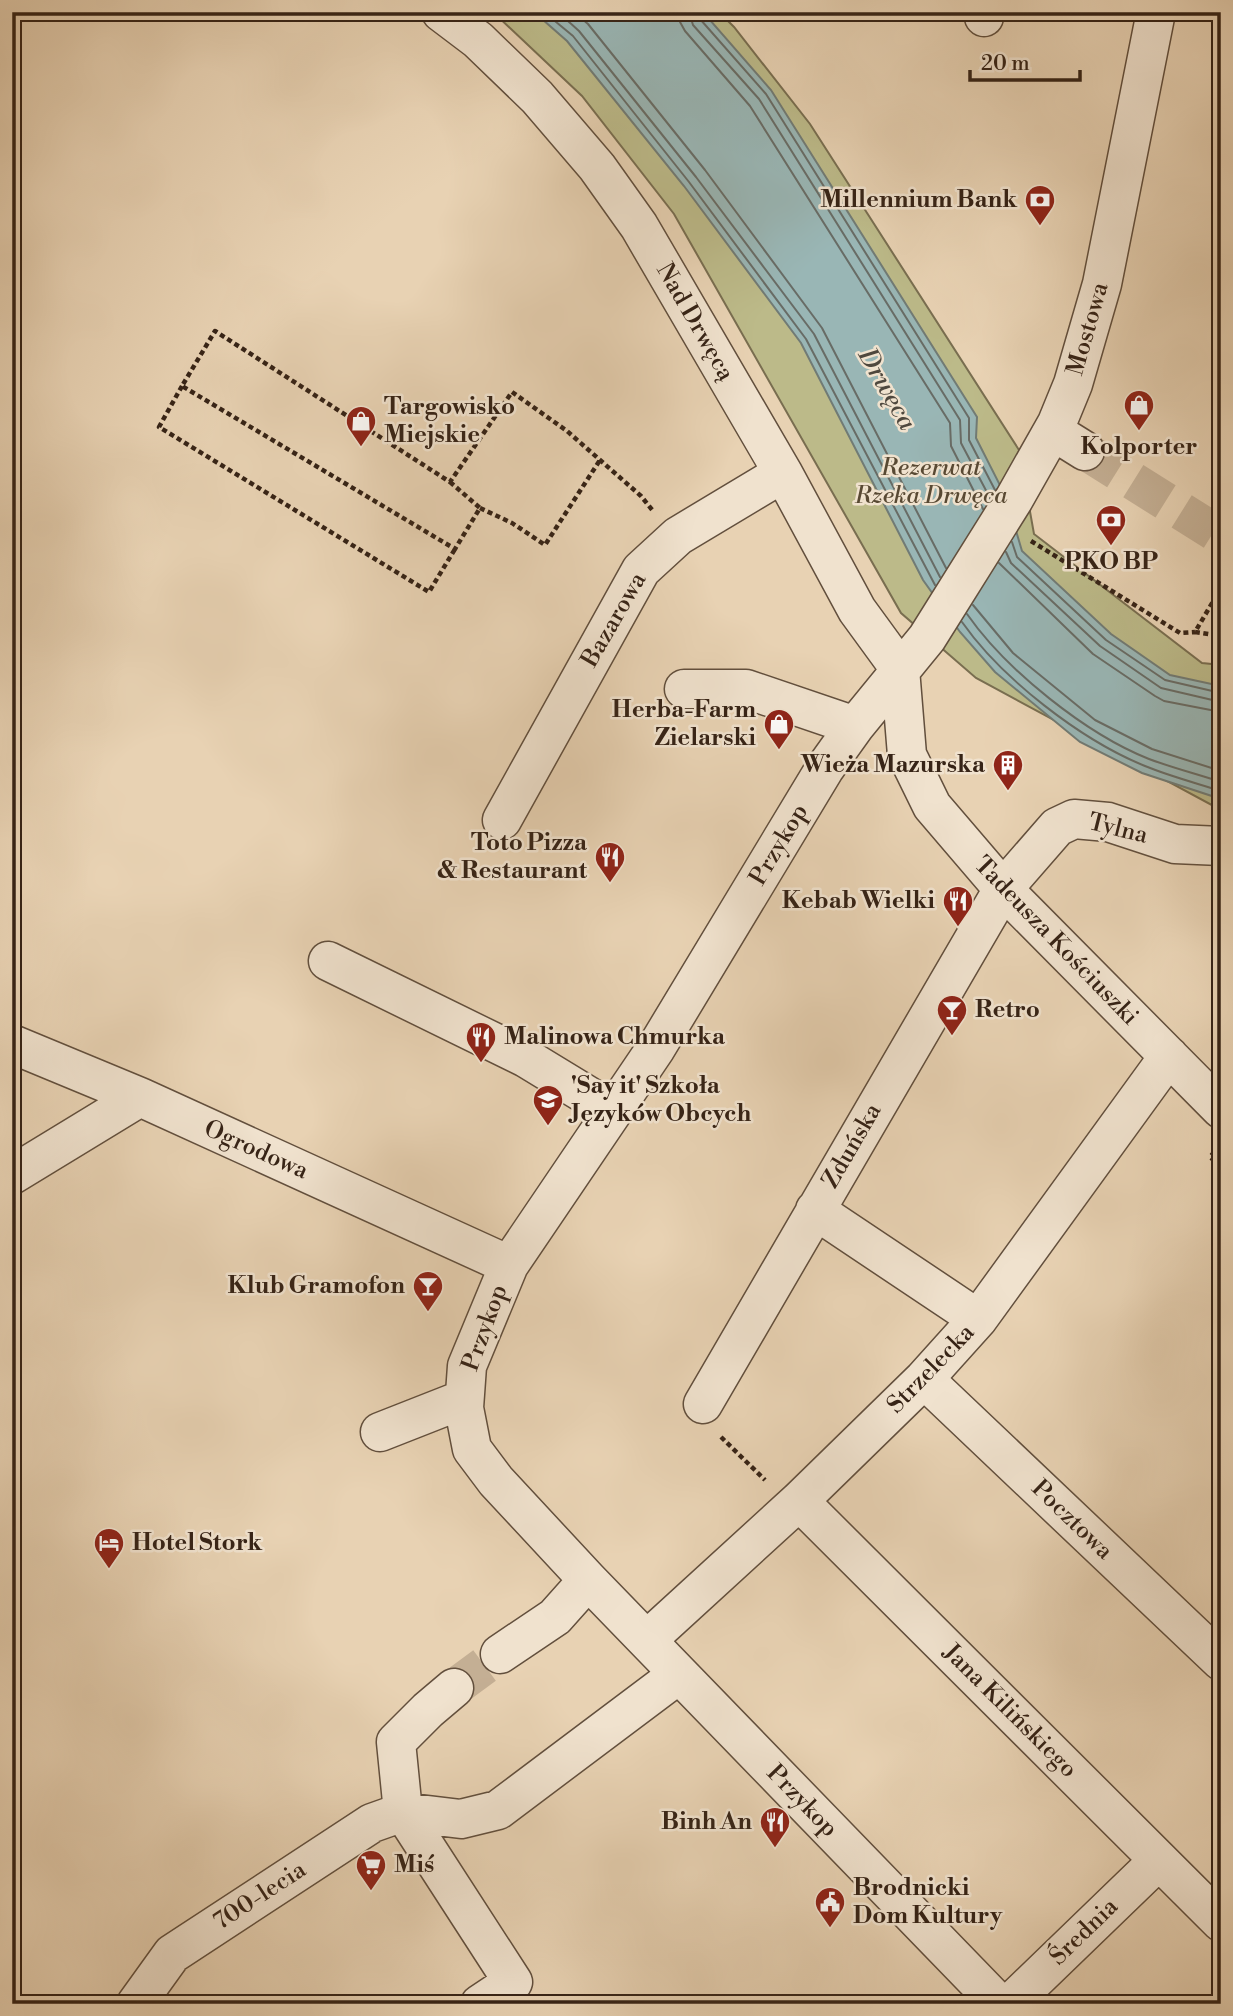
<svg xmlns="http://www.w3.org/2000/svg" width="1233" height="2016" font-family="'Libre Bodoni',serif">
<rect width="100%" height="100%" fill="#e8d2b3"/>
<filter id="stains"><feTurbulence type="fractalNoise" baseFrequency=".00286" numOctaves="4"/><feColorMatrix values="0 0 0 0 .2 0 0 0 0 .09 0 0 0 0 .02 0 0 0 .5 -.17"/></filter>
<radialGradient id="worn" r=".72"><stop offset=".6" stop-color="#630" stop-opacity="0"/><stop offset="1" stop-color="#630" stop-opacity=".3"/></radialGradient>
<!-- green -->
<path fill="#bcba89" stroke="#796e50" stroke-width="2" d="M493,12H719L734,27L810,124L1019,450L1034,534L1202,663L1221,665V810L976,678L901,613L674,214L582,96Z"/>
<!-- water -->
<path fill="#99b6b5" stroke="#717b75" stroke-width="2" d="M534,12H703L771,90L977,417L976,438L1006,497L1022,551L1111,634L1170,675L1221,686V799L1142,773L1080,742L995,672L960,632L923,580L801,343L684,186L567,41Z"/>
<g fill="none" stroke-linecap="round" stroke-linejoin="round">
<!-- shore -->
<path stroke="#686c66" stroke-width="2" d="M544,12L573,36L689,182L806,339L935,585
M558,12L579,31L696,177L814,334L940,577
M574,12L588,24L705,170L822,328L946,568
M679,12L680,22L685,31L750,106L950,423L951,446L983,509
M689,12L693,25L759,99L960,420L961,443L990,498
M698,12L700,19L766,94L969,418V440L995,490
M1012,542L1017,557L1106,640L1165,680L1221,693
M1006,552L1011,563L1100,646L1161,688L1221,702
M999,563L1093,654L1155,696L1164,701L1221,712
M973,605L1013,653L1095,720L1152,749L1221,771
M967,614C1006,670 1086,734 1149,759C1173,768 1197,774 1221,782
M962,622C1002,679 1081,740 1145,766C1169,776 1196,783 1221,791"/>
<!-- minor-tunnel -->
<path stroke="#c4af94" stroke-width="38" stroke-dasharray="38 19" stroke-linecap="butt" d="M1085,451L1221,536
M454,1688L500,1654"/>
<!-- minor casing -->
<g stroke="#624f3d" stroke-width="41">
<path id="minor" d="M441,12L478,40L537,97L597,167L639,226L783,473L857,610L900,669
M984,17L985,12
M1053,431L1085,451
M900,669L907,755L932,806L1003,889L1221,1109
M684,689H746L855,726
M502,820L641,570L678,536L783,473
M328,961L526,1058L613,1111
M12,1044L140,1097
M12,1175L140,1097L509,1265
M815,1210L978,1319
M924,1379L1221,1661
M703,1404L1003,889L1057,827L1074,819L1108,822L1175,844L1221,846
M380,1432L464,1399
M799,1501L1221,1922
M647,1640L799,1501L924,1379L978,1319L1169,1056
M500,1654L555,1617L588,1580
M454,1688L428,1710L396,1742L403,1812L513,1982L480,2004
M136,2004L172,1954L372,1823L403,1812L461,1819L498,1810L679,1674
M999,2004L588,1580L496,1481L472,1449L464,1408L467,1366L509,1265L656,1048L825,768L855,726L927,638L1014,499L1057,423L1073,384L1102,284L1156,12
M1010,2004L1158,1861"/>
</g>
<!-- path -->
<path stroke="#362316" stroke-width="4.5" stroke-dasharray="5 3.5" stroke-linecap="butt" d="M182,386L159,427L429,592L455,549
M450,482L480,508L455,549L182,386L215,331L450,482L512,392L567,431L641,496L653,511
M480,508L512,523L545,545L600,460
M1031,541L1180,633L1195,632
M1221,588L1195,632L1221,636
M1220,1145L1210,1157L1221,1167
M721,1437L765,1480"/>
<!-- minor -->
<use href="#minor" stroke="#f0e2ce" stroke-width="38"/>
</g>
<!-- icons -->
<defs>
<g id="bank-pin" transform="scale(1.575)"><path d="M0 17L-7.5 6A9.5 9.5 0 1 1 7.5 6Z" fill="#8f2418" stroke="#f0e2ce"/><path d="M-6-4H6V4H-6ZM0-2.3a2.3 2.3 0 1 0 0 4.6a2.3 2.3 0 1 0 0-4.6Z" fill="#fff"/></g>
<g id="shop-pin" transform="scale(1.575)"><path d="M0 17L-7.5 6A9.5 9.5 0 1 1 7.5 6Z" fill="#8f2418" stroke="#f0e2ce"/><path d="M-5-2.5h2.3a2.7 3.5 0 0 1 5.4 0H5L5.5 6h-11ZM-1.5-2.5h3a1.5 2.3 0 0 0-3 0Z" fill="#fff"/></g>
<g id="building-pin" transform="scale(1.575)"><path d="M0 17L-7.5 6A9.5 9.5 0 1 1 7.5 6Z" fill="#8f2418" stroke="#f0e2ce"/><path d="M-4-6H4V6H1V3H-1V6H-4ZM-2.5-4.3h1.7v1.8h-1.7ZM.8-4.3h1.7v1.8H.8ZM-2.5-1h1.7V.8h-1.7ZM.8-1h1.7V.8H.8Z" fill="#fff"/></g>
<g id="restaurant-pin" transform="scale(1.575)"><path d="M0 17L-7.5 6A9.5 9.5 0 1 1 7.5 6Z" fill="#8f2418" stroke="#f0e2ce"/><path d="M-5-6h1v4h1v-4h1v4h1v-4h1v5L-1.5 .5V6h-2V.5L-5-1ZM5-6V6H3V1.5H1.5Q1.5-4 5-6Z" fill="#fff"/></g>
<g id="bar-pin" transform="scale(1.575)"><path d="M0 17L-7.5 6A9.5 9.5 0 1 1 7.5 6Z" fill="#8f2418" stroke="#f0e2ce"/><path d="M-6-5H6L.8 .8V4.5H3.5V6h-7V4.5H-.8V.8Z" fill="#fff"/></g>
<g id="school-pin" transform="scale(1.575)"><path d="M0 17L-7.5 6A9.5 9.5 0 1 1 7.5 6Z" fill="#8f2418" stroke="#f0e2ce"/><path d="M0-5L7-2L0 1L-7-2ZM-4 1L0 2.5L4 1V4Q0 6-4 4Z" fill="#fff"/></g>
<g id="hotel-pin" transform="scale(1.575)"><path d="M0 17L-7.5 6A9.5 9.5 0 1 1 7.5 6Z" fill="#8f2418" stroke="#f0e2ce"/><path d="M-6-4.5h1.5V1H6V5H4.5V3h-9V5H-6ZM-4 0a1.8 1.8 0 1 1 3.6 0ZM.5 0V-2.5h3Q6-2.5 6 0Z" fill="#fff"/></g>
<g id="supermarket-pin" transform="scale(1.575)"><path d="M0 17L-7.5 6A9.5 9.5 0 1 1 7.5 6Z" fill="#8f2418" stroke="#f0e2ce"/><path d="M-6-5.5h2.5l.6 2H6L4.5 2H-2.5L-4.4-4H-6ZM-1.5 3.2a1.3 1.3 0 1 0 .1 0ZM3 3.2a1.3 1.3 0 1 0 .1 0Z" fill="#fff"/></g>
<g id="civic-pin" transform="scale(1.575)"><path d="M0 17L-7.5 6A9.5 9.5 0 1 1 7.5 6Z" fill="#8f2418" stroke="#f0e2ce"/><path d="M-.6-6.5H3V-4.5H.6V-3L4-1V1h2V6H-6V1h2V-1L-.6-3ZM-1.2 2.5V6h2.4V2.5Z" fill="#fff"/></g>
</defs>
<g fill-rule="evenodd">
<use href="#bank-pin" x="1040" y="200"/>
<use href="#shop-pin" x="1139" y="405"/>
<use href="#shop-pin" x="361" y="421"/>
<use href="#bank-pin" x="1111" y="520"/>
<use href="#shop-pin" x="779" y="724"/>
<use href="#building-pin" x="1008" y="765"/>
<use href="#restaurant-pin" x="610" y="857"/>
<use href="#restaurant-pin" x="958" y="901"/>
<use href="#bar-pin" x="952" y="1010"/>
<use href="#restaurant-pin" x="481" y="1037"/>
<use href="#school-pin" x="548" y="1100"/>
<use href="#bar-pin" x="428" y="1286"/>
<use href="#hotel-pin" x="109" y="1543"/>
<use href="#restaurant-pin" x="775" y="1822"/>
<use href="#supermarket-pin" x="371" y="1865"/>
<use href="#civic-pin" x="830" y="1902"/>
</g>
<g text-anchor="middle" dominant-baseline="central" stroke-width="5" stroke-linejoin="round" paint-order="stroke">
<!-- poi labels -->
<g font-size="24" font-weight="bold" fill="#362316" stroke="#f0e2ce" text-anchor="end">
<text x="1017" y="200">Millennium Bank</text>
<text x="384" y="407" text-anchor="start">Targowisko<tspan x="384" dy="28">Miejskie</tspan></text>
<text x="1139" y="447" text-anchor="middle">Kolporter</text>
<text x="1111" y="562" text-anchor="middle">PKO BP</text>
<text x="756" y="710">Herba-Farm<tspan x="756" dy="28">Zielarski</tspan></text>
<text x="985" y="765">Wieża Mazurska</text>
<text x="587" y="843">Toto Pizza<tspan x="587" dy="28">&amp; Restaurant</tspan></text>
<text x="935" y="901">Kebab Wielki</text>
<text x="975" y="1010" text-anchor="start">Retro</text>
<text x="504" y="1037" text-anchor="start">Malinowa Chmurka</text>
<text x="571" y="1086" text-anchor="start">'Say it' Szkoła<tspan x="571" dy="28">Języków Obcych</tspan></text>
<text x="405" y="1286">Klub Gramofon</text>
<text x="132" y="1543" text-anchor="start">Hotel Stork</text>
<text x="752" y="1822">Binh An</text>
<text x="394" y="1865" text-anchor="start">Miś</text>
<text x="853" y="1888" text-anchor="start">Brodnicki<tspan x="853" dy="28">Dom Kultury</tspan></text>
</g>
<!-- street labels -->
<g font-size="24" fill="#362316" stroke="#f0e2ce">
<text transform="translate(695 322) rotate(60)">Nad Drwęcą</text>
<text transform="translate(1088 329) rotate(-74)">Mostowa</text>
<text transform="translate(614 620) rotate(-60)">Bazarowa</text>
<text transform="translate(1118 829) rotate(14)">Tylna</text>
<text transform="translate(779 845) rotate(-59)">Przykop</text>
<text transform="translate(1056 941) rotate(46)">Tadeusza Kościuszki</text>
<text transform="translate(852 1146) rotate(-60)">Zduńska</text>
<text transform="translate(256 1150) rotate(24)">Ogrodowa</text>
<text transform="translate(485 1328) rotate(-70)">Przykop</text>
<text transform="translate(931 1369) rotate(-46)">Strzelecka</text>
<text transform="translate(1072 1520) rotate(44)">Pocztowa</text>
<text transform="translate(1010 1711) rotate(45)">Jana Kilińskiego</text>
<text transform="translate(802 1801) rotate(46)">Przykop</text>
<text transform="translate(260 1896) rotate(-33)">700-lecia</text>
<text transform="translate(1084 1932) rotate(-44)">Średnia</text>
</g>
<!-- park labels -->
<g font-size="24" font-style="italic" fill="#584933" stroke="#f0e2ce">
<text x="931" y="468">Rezerwat<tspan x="931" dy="28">Rzeka Drwęca</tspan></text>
</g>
<!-- water labels -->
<g font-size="26" font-style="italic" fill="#4f483e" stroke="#f0e2ce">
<text transform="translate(887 389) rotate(60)">Drwęca</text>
</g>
</g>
<!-- margin -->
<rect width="1233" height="2016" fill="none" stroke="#e8d2b3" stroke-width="42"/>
<rect x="14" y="14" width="1205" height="1988" fill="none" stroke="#362316" stroke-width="3.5"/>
<rect x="21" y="21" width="1191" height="1974" fill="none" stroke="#362316" stroke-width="2"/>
<!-- scale -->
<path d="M970 70v10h110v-10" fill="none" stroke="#362316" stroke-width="3.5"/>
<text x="981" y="70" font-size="21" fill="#362316" stroke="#f0e2ce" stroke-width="5" paint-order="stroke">20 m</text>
<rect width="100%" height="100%" filter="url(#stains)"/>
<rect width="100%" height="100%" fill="url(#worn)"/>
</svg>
